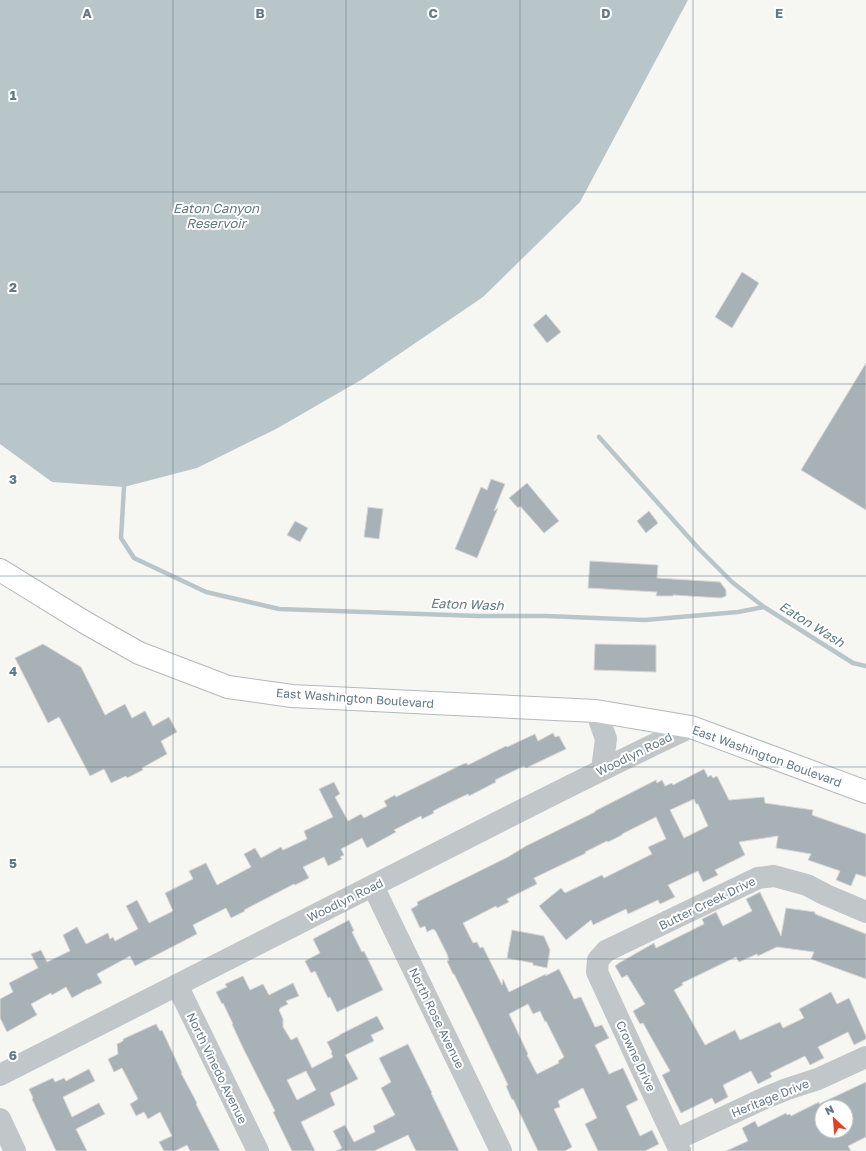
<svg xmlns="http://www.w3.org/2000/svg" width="866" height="1151" font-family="'Golos Text',sans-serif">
<rect width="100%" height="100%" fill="#f6f6f3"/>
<!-- water -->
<path fill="#b9c6c9" d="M0,0H688L580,202L483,297L361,380L276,429L197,468L124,487L52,482L0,444Z"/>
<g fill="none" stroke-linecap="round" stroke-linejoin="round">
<!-- stream -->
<path stroke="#b9c6c9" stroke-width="4.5" d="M599,437L700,550L732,582L764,607
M124,487L121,538L134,558L206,592L279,609L478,616H546L645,620L738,612L764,607L853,663L866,666"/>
</g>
<!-- building -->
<path fill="#a8b2b6" stroke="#d8d7d5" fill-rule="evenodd" d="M742,272L759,283L732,328L715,317Z
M546,314L561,332L547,343L533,325Z
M866,363V510L801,470Z
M491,479L505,484L494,511L498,508L477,558L455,549L481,487L487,490Z
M527,483L559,521L544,533L520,506L518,508L509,498Z
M368,507L383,509L379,539L364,537Z
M649,511L658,523L646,533L637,521Z
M295,521L308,528L300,542L287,535Z
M590,561L658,565L657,578L720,582L726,590V596L721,598L673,595V596H656L657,592L588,588Z
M43,644L81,667L105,715L125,704L132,718L145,711L153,726L169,717L177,732L161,741L167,754L142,768L143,770L127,778L126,776L111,783L104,769L90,776L59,717L48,723L15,658Z
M595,644L656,645V672L594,670Z
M553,733L555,737L559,736L566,749L526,768L524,766L495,780L496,782L469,796L468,794L453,801L433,811L434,813L422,819L421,816L394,830L396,832L367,848L362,838L341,849L344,855L340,857L342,859L328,866L324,857L303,867L309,878L295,885L294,884L244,910L245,911L231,918L226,908L193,925L197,934L135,966L130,956L97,974L102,983L88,990V989L72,998L66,987L52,995L51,993L31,1004L37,1015L7,1032L0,1018V999L13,992L9,983L38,968L31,954L41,950L47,962L70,951L63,935L77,927L86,944L108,933L110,939L113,937L115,941L138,929L126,906L137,900L149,923L173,911L165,893L193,879L189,871L206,863L217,885L251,867L244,854L255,848L261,858L281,847L283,850L307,839L304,831L333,817L319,789L334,782L340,794L335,797L348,821L361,814L364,818L387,806L384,801L395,795L396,797L463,764L467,763L468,765L506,746L507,747L535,734L538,741Z
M704,769L708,777L711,775L713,778L717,776L729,800L764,797L765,803L813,810L812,815L866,834V877L856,874L851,886L836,880L840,871L808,860L811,854L776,848L778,836L739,842L745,855L715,870L718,875L703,882L698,871L668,885L675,897L660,904L658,900L628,914L626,909L593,925L591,920L566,940L539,906L561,888L565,893L602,875L604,878L652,854L648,847L666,839L656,817L622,834V835L608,842L607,841L585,852L586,853L534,878L537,884L507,899L509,902L497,908L496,906L463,923L473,943L477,942L480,948L483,947L502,985L503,979L509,992L546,974L545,976L559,969L574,999L581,997L595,1027L602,1025L609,1038L595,1045L609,1074L623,1068L629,1081L638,1100L626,1106L640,1136L652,1130L659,1144L645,1151H598L585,1124L597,1118L583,1088L558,1101L560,1107L554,1109L572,1147L565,1151H538L513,1099L512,1100L506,1086L508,1085L478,1022L454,974H453L447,961L449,960L447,954L435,930H434L433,929L427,932L425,926L420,928L411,909L418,905L417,902L508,857L526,846L595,812V811L656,780L657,783L662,780L665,786L672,783L673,785ZM694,799L696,804H698L708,826L684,838L670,810ZM528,1004L533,1014L540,1011L545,1022L546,1021L564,1057L558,1061L559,1063L537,1074L527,1055L528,1054L509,1014Z
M760,892L781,936L786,908L815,912V914L866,934V979L811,959L814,952L777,947L758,956L757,954L739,962L736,957L682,983L683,985L674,990L705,1045L735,1030L740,1040L780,1022L783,1028L804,1018L799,1009L831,992L837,1004L849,998L866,1036V1039L854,1045L848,1032L818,1047L824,1058L810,1065L805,1056L770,1073L772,1077L758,1084L751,1071L723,1085L728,1097L715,1104L712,1098L681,1113L662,1075L670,1071L643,1023L640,1024L633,1011L645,1004L627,975L622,978L615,966L619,963L654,943L656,948L704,924L702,919L716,912L723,926L752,911L746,899Z
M349,920L354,931L352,932L362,952L364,951L383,990L337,1012L330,997L328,998L315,971L311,973L305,961L320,953L313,939Z
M512,930L544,936L550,950L547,968L533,965V963L507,958Z
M243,976L250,990L263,984L269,995L293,983L299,996L286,1001L288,1004L280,1008V1009L279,1010L283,1019V1027L291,1040L297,1037L312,1068L333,1057L331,1053L332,1052L327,1042L340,1035H339L377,1016L384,1029L371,1035L374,1041L345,1055L358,1079L330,1093L335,1105L301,1122L315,1151H292L273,1112L275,1111L243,1048L232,1024H233L223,1003L222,1004L216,992L227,987L225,984ZM306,1071L316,1090L297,1100L287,1080Z
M156,1024L160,1031L162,1030L182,1073H181L197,1103L196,1104L220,1151H190L187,1145L175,1151H164L159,1142L172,1136L160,1112L148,1119L144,1112L136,1116L130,1104L138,1099L122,1068L114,1072L108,1059L118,1054L117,1044L123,1041V1039Z
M408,1044L432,1093H431L459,1151H416L408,1135L374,1151H336L342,1148L333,1131L345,1125L354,1142L375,1132L373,1126L395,1115L381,1088L391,1082L379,1058Z
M89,1069L95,1081L63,1097L72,1117L99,1103L105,1114L76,1129L87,1151H56L32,1099L33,1098L29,1089L53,1078L55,1082L64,1078L66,1081Z
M866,1082V1137L848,1146L851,1151H726L748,1141L742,1128L755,1121L758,1127L786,1113L787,1115L790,1114L791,1116L819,1102V1104ZM821,1107H846V1131H822V1109Z"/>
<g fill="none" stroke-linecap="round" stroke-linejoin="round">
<!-- major casing -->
<g stroke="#b4b9bc" stroke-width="24">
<path id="major" d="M0,570L86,623L139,653L228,687L292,696L596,711L691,727L866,792"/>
</g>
<!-- minor -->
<path stroke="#c1c6c9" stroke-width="22" d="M596,711L606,739L602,769
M373,886L501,1151
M177,985L258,1151
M0,1075C124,1011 249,948 374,885C480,832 584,777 691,727
M0,1119L15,1151
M675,1140L765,1098L787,1089L818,1079L866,1057
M680,1151L644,1074L597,972L598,960L606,951L758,878L774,876L807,885L826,895L866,912"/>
<!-- major -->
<use href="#major" stroke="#fff" stroke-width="22"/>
</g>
<!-- grid -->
<path fill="none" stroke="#647985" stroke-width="1" stroke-opacity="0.55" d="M173,0V1151M346,0V1151M520,0V1151M693,0V1151M0,192H866M0,384H866M0,576H866M0,767H866M0,959H866"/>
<g text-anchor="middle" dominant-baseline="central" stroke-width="4" stroke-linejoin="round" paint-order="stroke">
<!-- street labels -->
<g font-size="12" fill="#647985" stroke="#fff">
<text transform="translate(355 698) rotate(4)">East Washington Boulevard</text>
<text transform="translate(634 754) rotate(-26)">Woodlyn Road</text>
<text transform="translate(767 756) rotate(20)">East Washington Boulevard</text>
<text transform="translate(345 900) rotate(-26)">Woodlyn Road</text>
<text transform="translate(707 903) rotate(-26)">Butter Creek Drive</text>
<text transform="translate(437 1018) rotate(64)">North Rose Avenue</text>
<text transform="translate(636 1056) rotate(65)">Crowne Drive</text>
<text transform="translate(217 1068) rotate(64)">North Vinedo Avenue</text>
<text transform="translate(770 1098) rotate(-22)">Heritage Drive</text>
</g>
<!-- water labels -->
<g font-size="13" font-style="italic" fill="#607b81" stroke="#fff">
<text x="216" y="208">Eaton Canyon<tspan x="216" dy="15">Reservoir</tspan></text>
<text transform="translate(467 604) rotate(2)">Eaton Wash</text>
<text transform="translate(812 624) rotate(32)">Eaton Wash</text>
</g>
</g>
<g font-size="13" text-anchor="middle" font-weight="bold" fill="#647985" stroke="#fff" stroke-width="4" stroke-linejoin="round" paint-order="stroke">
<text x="87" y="18">A</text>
<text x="260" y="18">B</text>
<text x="433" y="18">C</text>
<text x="606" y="18">D</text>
<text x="779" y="18">E</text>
<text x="13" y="100">1</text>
<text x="13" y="292">2</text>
<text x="13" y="484">3</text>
<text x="13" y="676">4</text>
<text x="13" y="868">5</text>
<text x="13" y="1060">6</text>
</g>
<!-- north arrow -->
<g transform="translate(834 1119) rotate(334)"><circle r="19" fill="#ffffff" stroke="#c1c9ce"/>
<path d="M0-3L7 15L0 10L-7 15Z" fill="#e83e21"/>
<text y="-6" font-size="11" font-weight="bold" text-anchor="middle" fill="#647985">N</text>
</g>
</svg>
